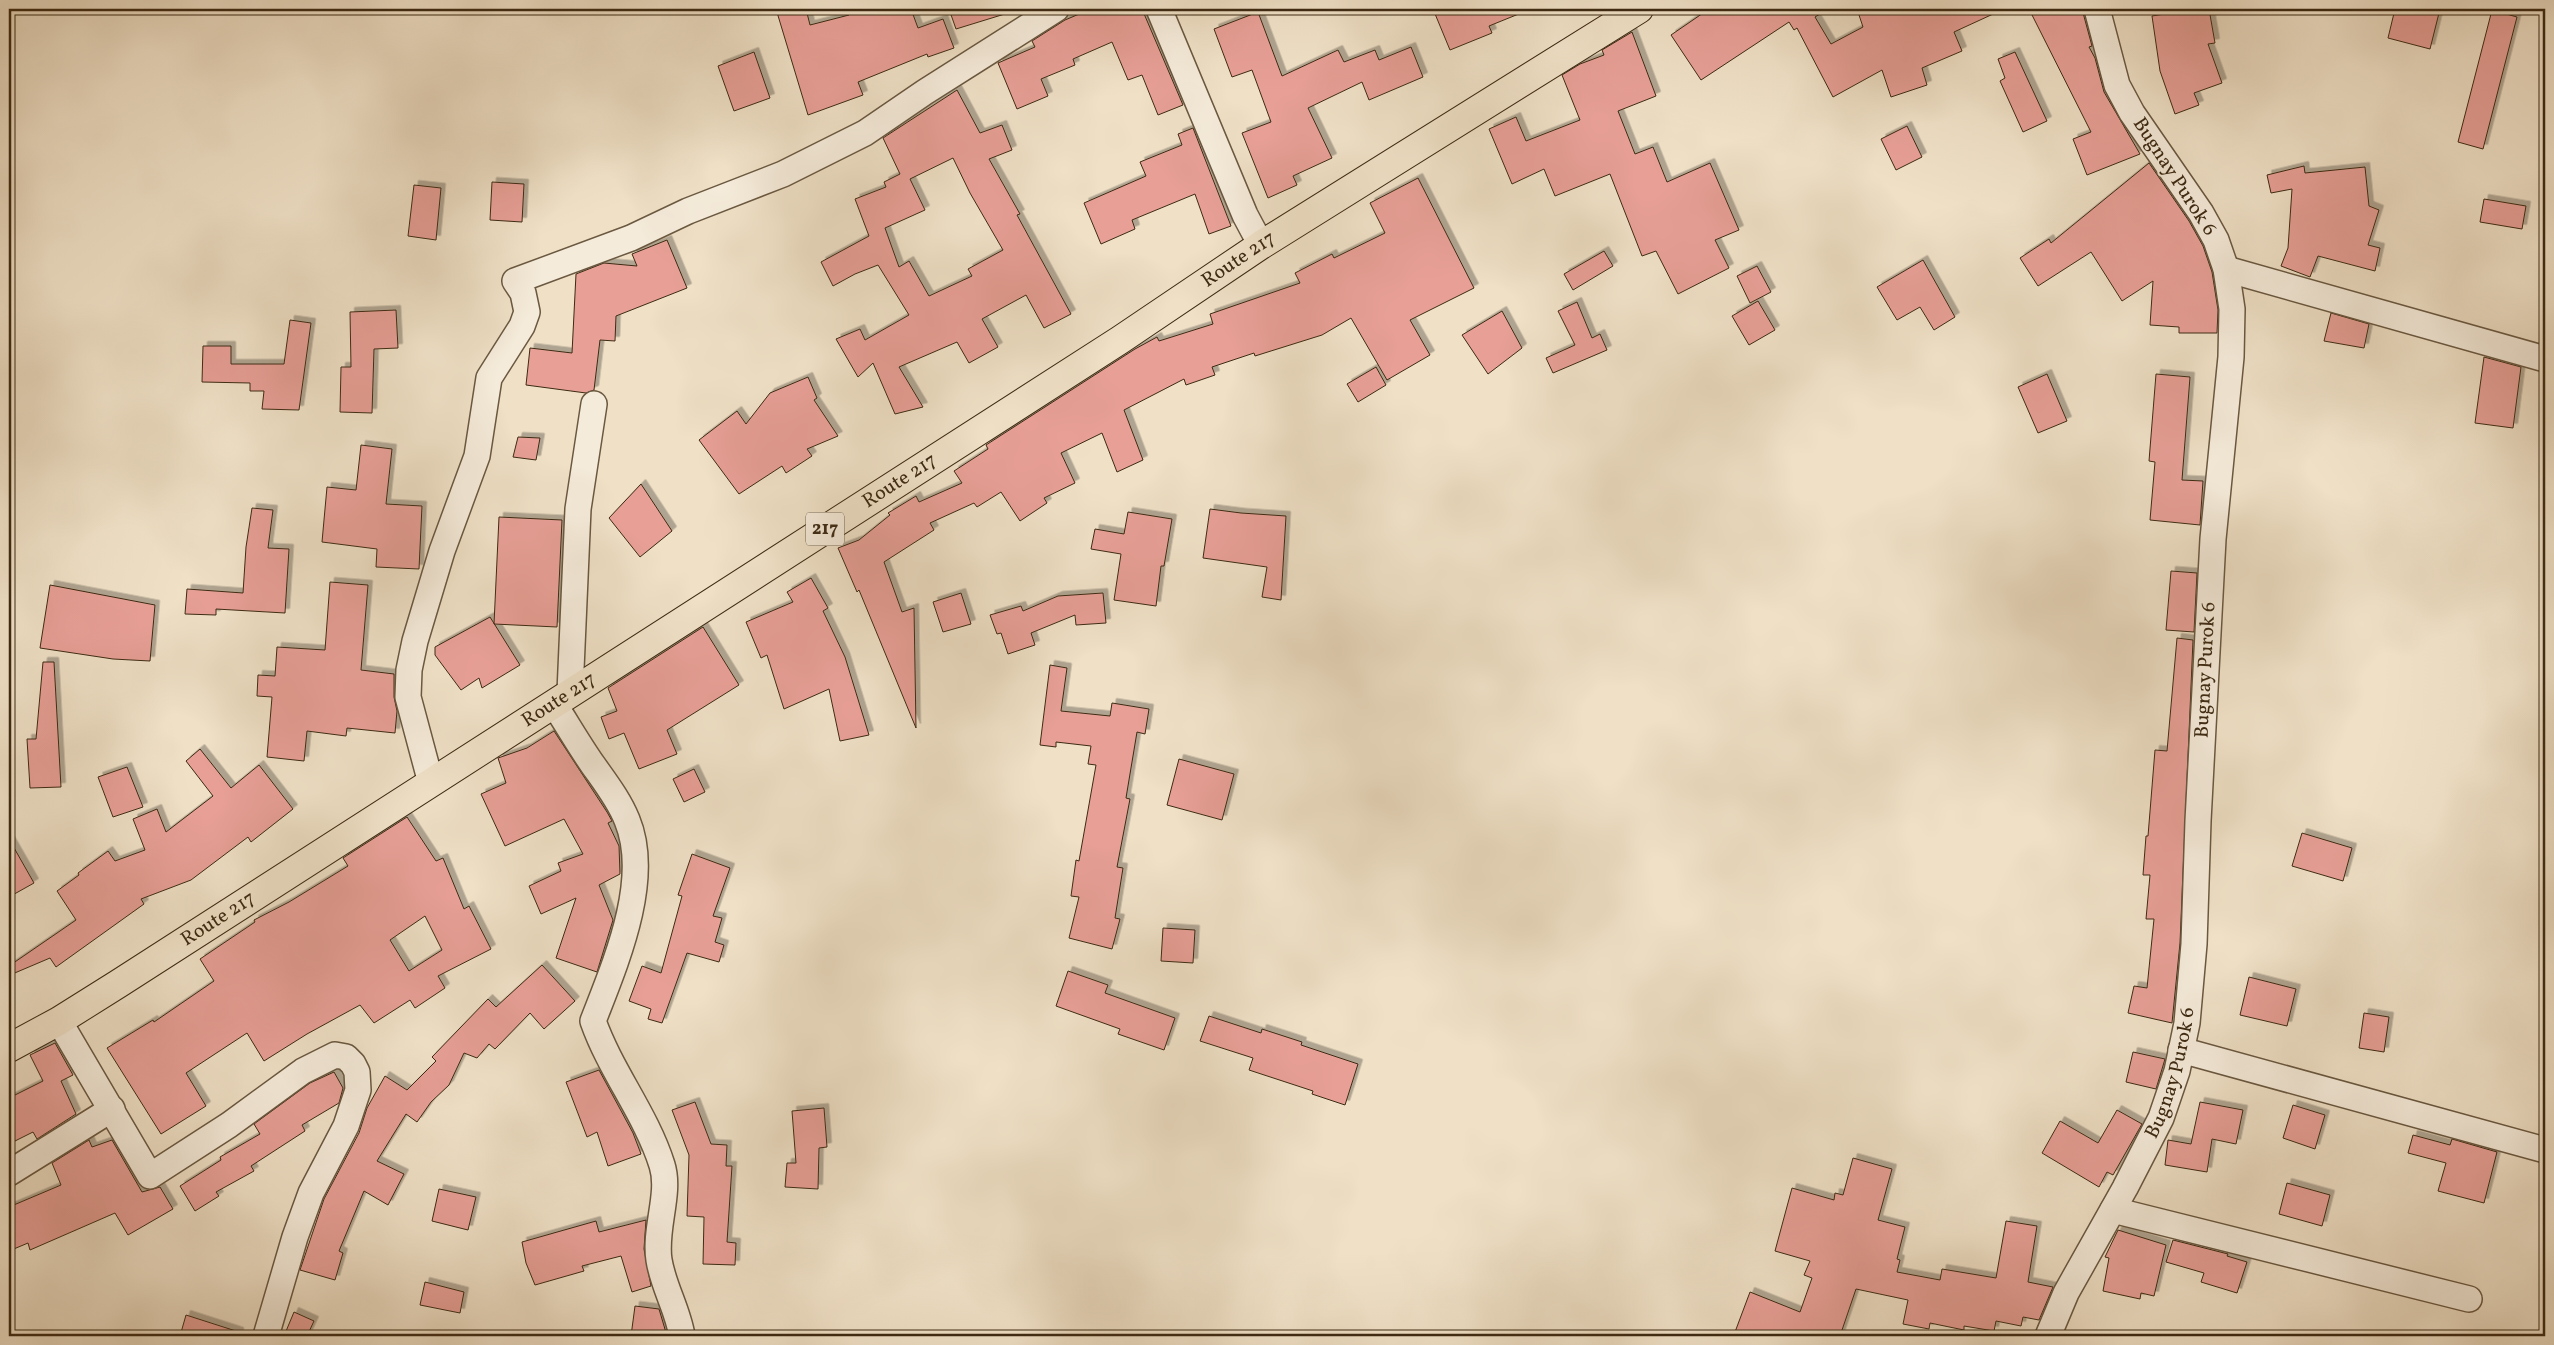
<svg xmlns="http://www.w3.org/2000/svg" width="2554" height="1345" font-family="Vollkorn,serif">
<defs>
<filter id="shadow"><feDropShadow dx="4.5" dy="-4.5" stdDeviation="0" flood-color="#0004"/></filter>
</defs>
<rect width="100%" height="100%" fill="#efe0c6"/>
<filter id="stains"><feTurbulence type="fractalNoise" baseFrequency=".004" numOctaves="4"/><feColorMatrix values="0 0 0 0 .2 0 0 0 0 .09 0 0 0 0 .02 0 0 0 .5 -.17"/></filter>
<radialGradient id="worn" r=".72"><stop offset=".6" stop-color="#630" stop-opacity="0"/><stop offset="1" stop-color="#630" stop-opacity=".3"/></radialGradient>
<!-- building -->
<path fill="#e79f96" stroke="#3d2a13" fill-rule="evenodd" filter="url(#shadow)" d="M776,9H806L810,25L849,15L847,9H911L918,28L943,19L954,48L928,57L927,54L858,82L863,95L808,115Z
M949,9H1008V13L956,29Z
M1091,9H1142L1183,105L1158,115L1142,75L1128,80L1112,42L1073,59L1075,65L1041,79L1048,96L1017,109L998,63L1035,47L1032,41L1065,20Z
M1433,9H1531L1489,26L1492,33L1450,50Z
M1709,9H1828L1815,17L1831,44L1863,27L1857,9H2004L1954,32L1962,51L1922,68L1927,85L1891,97L1882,70L1833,97L1797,28L1794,30L1789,22L1701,80L1671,35Z
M2029,9H2082L2092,46L2089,47L2095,58L2104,92L2140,154L2087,175L2073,139L2091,132Z
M2195,9H2209L2215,43L2208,44L2222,83L2194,93L2199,105L2175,114L2160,71L2152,16Z
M2395,9H2440L2430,49L2388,38Z
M2492,10L2517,17L2483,149L2458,142Z
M1258,12L1282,76L1338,50L1344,62L1375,50L1379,60L1411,47L1423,77L1369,100L1362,82L1308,108L1332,158L1293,176L1297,185L1268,198L1242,133L1271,122L1252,70L1232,77L1214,29Z
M1632,32L1656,96L1618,111L1635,154L1653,147L1667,182L1710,163L1739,230L1715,240L1729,268L1678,294L1656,251L1642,256L1610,174L1555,196L1544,169L1512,184L1489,129L1516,117L1526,141L1580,120L1562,75L1580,64L1604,55L1602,50Z
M754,52L770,98L734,111L718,66Z
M2015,52L2047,121L2023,132L2000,81L2005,78L1998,59Z
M957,90L980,133L1002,125L1012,150L989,159L1020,214L1017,215L1071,314L1044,328L1026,295L982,319L998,347L969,363L957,342L899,367L923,407L895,414L873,363L858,377L836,339L860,329L865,340L909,315L878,265L855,274L833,286L821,262L869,236L855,199L886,187L884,182L900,174L883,138ZM953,158L970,193L1003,250L968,269L972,276L929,296L909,261L899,267L885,228L925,210L910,179Z
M1907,126L1922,157L1896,170L1881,139Z
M1193,128L1231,226L1209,234L1195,194L1132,220L1135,229L1101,244L1084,203L1146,176L1140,162L1182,145L1178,134Z
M2149,163L2189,221L2203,246L2212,272L2218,310L2217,333H2179V327L2150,325L2153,281L2122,301L2091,252L2038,286L2020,258L2049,239L2051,243Z
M2304,166L2305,173L2365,167L2369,206L2379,210L2368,245L2380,248L2375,271L2318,256L2310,277L2281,266L2288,248L2292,189L2271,193L2267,175Z
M1418,178L1474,288L1410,320L1430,355L1387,380L1351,318L1322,335L1255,356L1254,353L1212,367L1215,375L1186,385L1184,379L1124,410L1143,460L1117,472L1102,433L1061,453L1075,483L1044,498L1047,503L1020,521L1001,492L977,507L974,503L930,523L934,530L884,562L902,612L914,608L916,728L859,590L857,592L838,548L859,540L890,515L888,513L916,496L919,502L962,483L954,471L988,449L986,445L1135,349L1157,337L1159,341L1213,324L1210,314L1300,283L1295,273L1332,254L1334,258L1385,233L1370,203Z
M492,182L524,184L522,222L490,220Z
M414,185L441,188L436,240L408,236Z
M2484,199L2526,206L2522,229L2480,222Z
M667,240L687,288L616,316L615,341L600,340L594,390L586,393L526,385L530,348L572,353L576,274L604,263L637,266L632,254Z
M1604,251L1613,266L1573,290L1564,274Z
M1923,260L1955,317L1934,330L1920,307L1897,320L1877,287Z
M1757,266L1771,292L1750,303L1737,276Z
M1758,301L1775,330L1749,345L1732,316Z
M1577,302L1592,338L1600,334L1607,350L1553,373L1546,358L1575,345L1558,311Z
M396,310L398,348L374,349L372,413L340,412L341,367H351L350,312Z
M1502,311L1522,348L1488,374L1462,335Z
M2331,313L2369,324L2364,348L2324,341Z
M290,320L311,323L299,410L262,409L264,391H250V383L202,382L203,346H231V364H284Z
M2484,357L2521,367L2513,428L2475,423Z
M1376,367L1386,385L1358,402L1347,384Z
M2047,374L2067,421L2038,433L2018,387Z
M2156,374L2190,377L2182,480L2203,481L2200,525L2150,520L2155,462L2149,461Z
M808,377L817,398L814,400L838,436L807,449L812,456L786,473L782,466L739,494L699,440L737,411L746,424L770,393Z
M518,437L540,438L536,460L513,457Z
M361,445L392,449L386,504L422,506L419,569L376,567L377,549L322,542L327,487L356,490Z
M641,484L672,531L640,557L609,518Z
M252,508L273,510L268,548L289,549L285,613L216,609V615L185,614L187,589L243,593L246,547Z
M1210,509L1241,513L1286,516L1281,600L1262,597L1267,567L1203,558Z
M1128,512L1172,519L1164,566H1161L1156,606L1114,600L1121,554L1091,549L1095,529L1124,534Z
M499,517L562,520L557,627L494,624Z
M2171,571L2197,573L2194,632L2166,630Z
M811,578L828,608L823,611L845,657L869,735L840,741L829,689L784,709L767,655L761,658L746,622L793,602L787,592Z
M330,582L368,585L361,670L394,674V697L397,711L395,733L347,728L346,736L307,731L304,761L267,757L272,697L257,696L258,675L275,676L277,647L325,650Z
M50,585L155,605L150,661L113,659L40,648Z
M961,593L971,624L943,632L933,602Z
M1103,593L1106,623L1076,625L1075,615L1031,633L1035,645L1008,654L1001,633L997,634L990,615L1021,606L1023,611L1058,596Z
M490,617L520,665L482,688L479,678L461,690L435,655V647Z
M703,627L739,685L667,730L677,754L639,769L624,733L609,739L601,717L617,711L608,688Z
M2177,638L2193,640L2180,943L2172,1023L2128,1013L2134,986L2147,988L2154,919H2146L2150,875H2143L2146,836H2148L2155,750L2167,751Z
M43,662H54L61,787L30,788L27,739H36Z
M1050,665L1067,668L1061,711L1110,716L1112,703L1149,709L1145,734L1137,732L1126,798L1130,799L1117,867L1123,868L1115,918L1120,919L1112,949L1069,938L1079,897L1071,896L1076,860L1079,861L1096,765L1088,764L1091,746L1056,742V747L1040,745Z
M554,731L607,812L612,821L608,823L619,846L620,874L599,885L613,920L597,972L556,958L576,898L541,914L529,886L561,871L558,863L583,854L564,819L505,846L481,794L506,783L498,758L527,748Z
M200,749L231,788L259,765L293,809L251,842L248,837L191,880L141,899L144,904L56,967L50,958L10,975L9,966L76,920L57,891L79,875L78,873L108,851L115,861L145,850L133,819L157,809L166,832L213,796L186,761Z
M1179,759L1234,774L1222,820L1167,805Z
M127,767L143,807L113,817L98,777Z
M694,769L705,792L684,802L673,779Z
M407,817L436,861L443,858L464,909L469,906L491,949L438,976L445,988L415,1008L410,1000L374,1023L360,1005L307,1034L264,1061L247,1033L186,1073L206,1106L161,1134L107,1048L153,1020L154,1022L214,981L200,959L255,922L254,920L289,902L348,866L343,858ZM425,916L442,950L409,971L390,940Z
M2302,833L2352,848L2343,881L2292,866Z
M9,839L34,883L9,897Z
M692,854L730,868L713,916L722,918L715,942L724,945L719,962L687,953L662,1023L648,1019L651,1009L629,1001L642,966L661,973L682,896L678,895Z
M1163,928L1195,930L1193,963L1161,961Z
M542,965L575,1001L544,1029L530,1013L495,1049L489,1044L477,1058L464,1053L449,1085L431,1102L417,1122L406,1114L377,1161L404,1174L388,1205L364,1191L339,1251L343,1253L335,1280L300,1270L324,1199L359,1133L367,1108L385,1076L407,1090L436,1061L432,1057L488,999L496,1007Z
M1068,971L1108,985L1105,993L1175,1018L1164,1050L1118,1034L1120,1029L1056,1006Z
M2249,977L2296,989L2287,1026L2240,1015Z
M2364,1013L2389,1017L2384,1052L2359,1048Z
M1209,1016L1261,1033L1262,1029L1302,1042L1301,1045L1358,1064L1345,1105L1312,1094L1313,1091L1249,1070L1253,1058L1200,1041Z
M55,1043L73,1075L61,1081L76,1114L37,1139L33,1132L9,1144V1098L43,1081L30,1055Z
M2133,1052L2165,1059L2156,1089L2126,1082Z
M599,1070L633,1133L641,1154L608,1166L597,1132L587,1137L566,1082Z
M334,1072L343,1088L339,1103L302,1125L305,1131L251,1166L254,1171L216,1192L219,1196L195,1211L180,1186L221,1160L220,1157L260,1134L254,1124L310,1083Z
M695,1102L711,1144L727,1145L726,1166H732L727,1242L736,1243L735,1265L703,1264L704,1217L687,1216L689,1155L672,1110Z
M2200,1102L2243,1110L2236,1144L2212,1139L2207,1172L2165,1165L2168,1140L2191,1144Z
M2293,1105L2325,1115L2315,1149L2283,1138Z
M824,1108L827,1147L819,1148L818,1189L785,1187L787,1163H796L792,1111Z
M2117,1110L2142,1124L2113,1175L2107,1172L2099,1187L2042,1153L2060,1121L2098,1143Z
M2413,1135L2450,1145L2452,1139L2497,1152L2484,1203L2438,1191L2446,1163L2408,1153Z
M89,1140L92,1147L112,1140L142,1192L160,1187L173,1209L128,1235L115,1213L30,1250L28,1243L9,1251V1207L61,1185L52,1163Z
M1853,1158L1892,1169L1878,1220L1905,1227L1897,1259L1900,1260L1897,1272L1940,1280L1942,1269L1996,1278L2006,1221L2037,1226L2028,1282L2053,1287L2039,1320L2023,1317L2021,1326L1996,1321L1994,1331L1964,1326V1330L1930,1323L1929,1329L1903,1324L1908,1300L1856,1289L1840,1336H1745L1735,1332L1750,1292L1800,1312L1812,1278L1804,1275L1810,1261L1775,1251L1792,1188L1834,1200L1835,1193L1843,1195Z
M2287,1183L2330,1195L2322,1226L2279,1214Z
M439,1189L476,1197L468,1230L432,1221Z
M646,1220L644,1249L651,1286L632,1292L621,1256L582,1266L584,1271L535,1285L526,1263L522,1242L596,1221L599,1232Z
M2118,1230L2166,1245L2154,1296L2141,1293L2140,1299L2103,1291L2109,1258L2105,1257Z
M2173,1240L2228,1254L2227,1256L2247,1262L2237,1293L2201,1282L2204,1273L2166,1262Z
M425,1282L464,1292L460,1313L420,1305Z
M635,1306L659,1309L667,1336H631Z
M294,1312L314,1321L307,1336H284Z
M186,1315L239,1332V1336H180Z"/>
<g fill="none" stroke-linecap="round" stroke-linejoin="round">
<!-- minor casing -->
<g stroke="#6a5840" stroke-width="28">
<g id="minor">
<path d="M1159,9L1245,215L1261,245"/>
<path d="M2226,269L2545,359"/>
<path d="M570,692L578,509L594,404"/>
<path d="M554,704C567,724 579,745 593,765C605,782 619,800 627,820C652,880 615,964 593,1021C611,1072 646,1114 662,1165C671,1193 654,1229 659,1260C663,1286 678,1310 682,1336"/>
<path d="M431,783L408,697L409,670L415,641L442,551L477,456L489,378L522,326L527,312L523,293L515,281L631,238L688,211L783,174L865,133L925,92L1056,9"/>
<path d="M59,1021L150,1176L229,1125L303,1071L335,1055L346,1057L353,1064L357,1072L358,1090L346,1126L311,1193L295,1237L266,1336"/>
<path d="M2181,1050L2545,1150"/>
<path d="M9,1173L112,1109"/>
<path d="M2113,1210L2469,1299"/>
<path id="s1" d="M2048,1336L2066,1293L2125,1188L2161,1118L2177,1071L2187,1023L2194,944L2198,821L2213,539L2231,357L2232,309L2226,269L2216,240L2201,213L2132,113L2117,85L2097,9"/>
</g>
</g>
<!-- primary casing -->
<g stroke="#3d2a13" stroke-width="30">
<g id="primary">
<path id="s2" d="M9,1048L59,1021L118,984L1120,340L1261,245L1639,9"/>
</g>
</g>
<!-- minor -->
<use href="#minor" stroke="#f5ebda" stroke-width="25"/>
<!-- primary -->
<use href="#primary" stroke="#efe0c6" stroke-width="28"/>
</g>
<g text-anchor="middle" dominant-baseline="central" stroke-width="4" stroke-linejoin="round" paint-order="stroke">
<!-- shield labels -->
<rect fill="#f5ebda" stroke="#74644f" stroke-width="1" x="806" y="512.5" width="38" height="33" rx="4"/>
<g font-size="19" font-weight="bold" fill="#3d2a13">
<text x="825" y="529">217</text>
</g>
<!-- street labels -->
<g font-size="20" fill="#3d2a13" stroke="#f5ebda">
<text transform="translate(2174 177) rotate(57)">Bugnay Purok 6</text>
<text stroke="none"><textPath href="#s2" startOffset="1461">Route 217</textPath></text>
<text stroke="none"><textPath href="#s2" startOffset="1056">Route 217</textPath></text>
<text stroke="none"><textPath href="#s1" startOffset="698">Bugnay Purok 6</textPath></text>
<text stroke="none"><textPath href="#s2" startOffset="651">Route 217</textPath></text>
<text stroke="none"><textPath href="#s2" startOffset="246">Route 217</textPath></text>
<text stroke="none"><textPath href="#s1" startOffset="292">Bugnay Purok 6</textPath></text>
</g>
</g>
<!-- margin -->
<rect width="2554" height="1345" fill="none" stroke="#efe0c6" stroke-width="30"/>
<rect x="10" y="10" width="2534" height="1325" fill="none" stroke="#3d2a13" stroke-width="2.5"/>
<rect x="15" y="15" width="2524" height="1315" fill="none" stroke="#3d2a13"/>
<rect width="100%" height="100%" filter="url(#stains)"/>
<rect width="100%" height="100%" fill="url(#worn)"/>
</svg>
